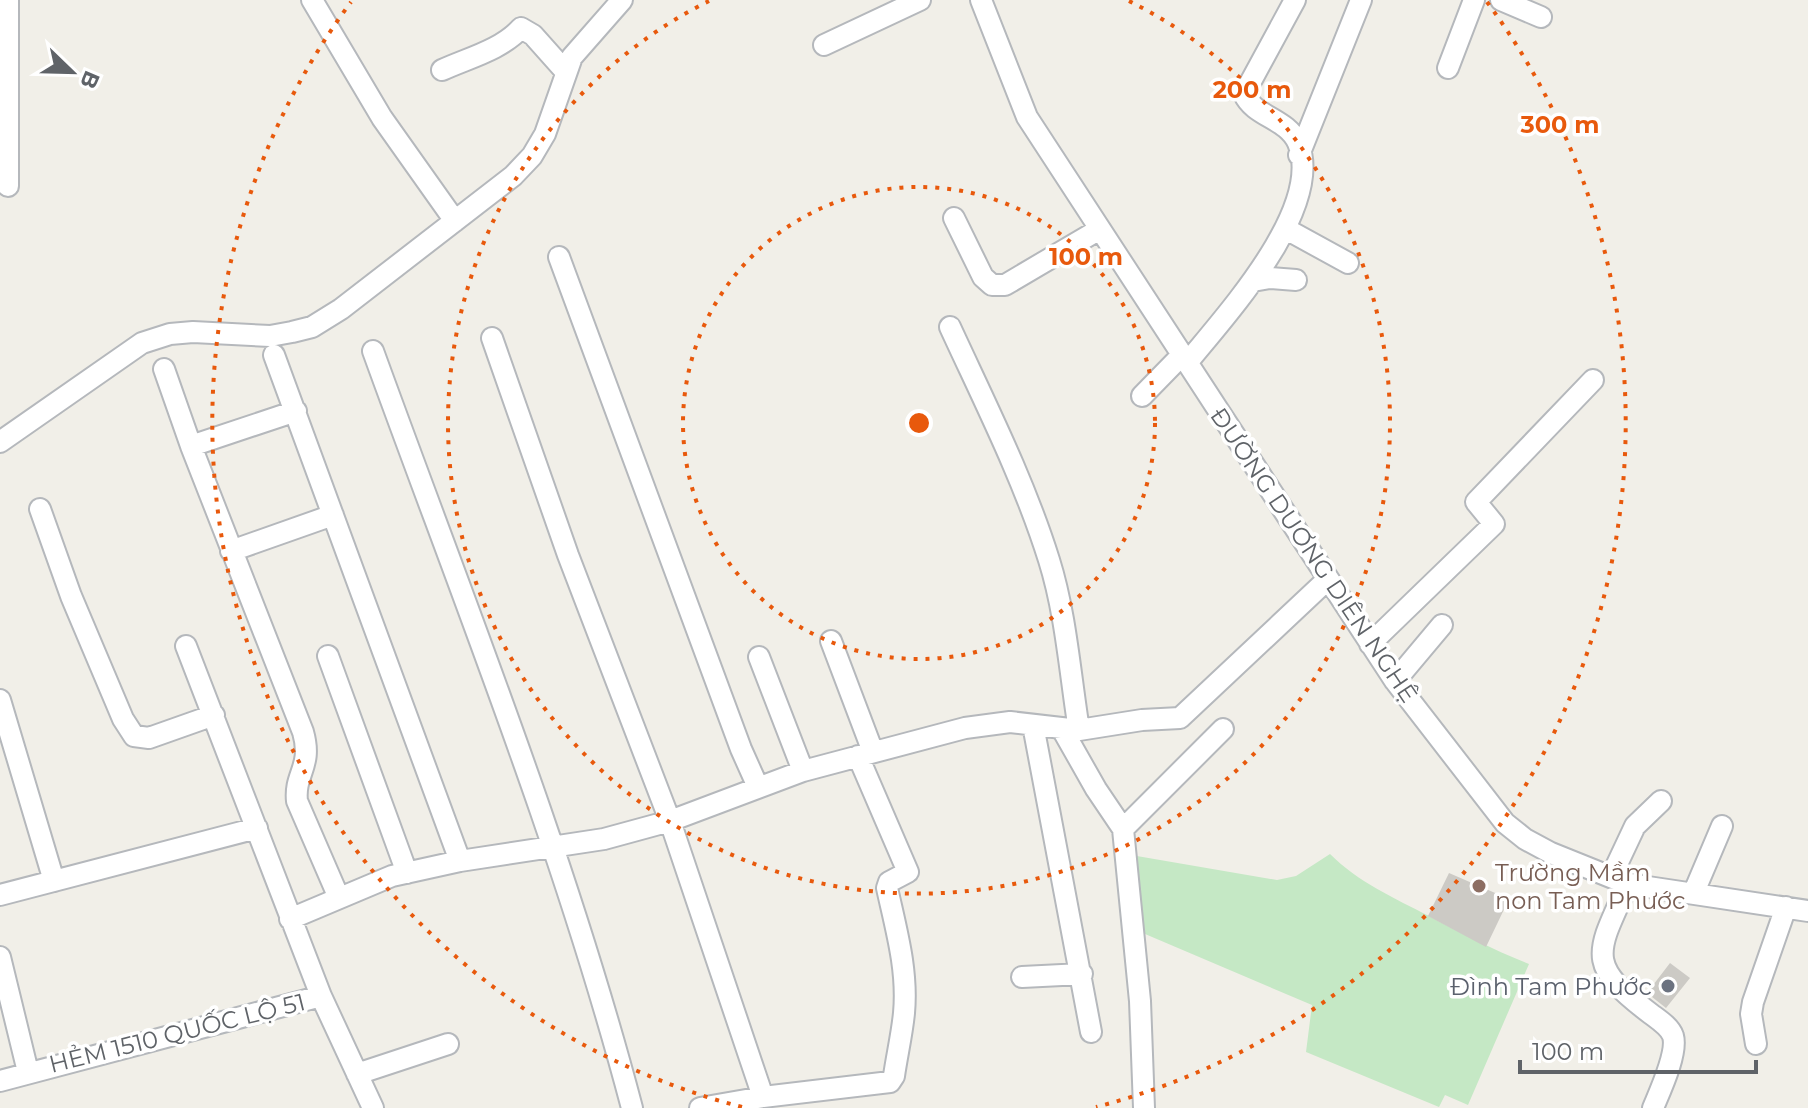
<svg xmlns="http://www.w3.org/2000/svg" width="1808" height="1108" font-family="Montserrat,sans-serif">
<rect width="100%" height="100%" fill="#f1efe8"/>
<!-- green -->
<path fill="#c5e8c5" d="M1330,854C1358,882 1394,898 1429,916C1462,934 1494,950 1529,964L1468,1105L1445,1095L1439,1107L1306,1052L1312,1005L1138,931L1131,855L1277,880L1296,876Z"/>
<!-- building -->
<path fill="#cccac5" d="M1449,873L1509,899L1486,947L1428,916Z
M1670,963L1690,978L1666,1008L1647,993Z"/>
<g fill="none" stroke-linecap="round" stroke-linejoin="round">
<!-- minor casing -->
<g stroke="#b5b8bc" stroke-width="24">
<path id="minor" d="M8,0V186
M312,0L382,118L455,221
M981,0L1027,117L1395,681L1505,823L1525,839L1551,853L1628,884L1808,911
M1501,0L1541,17
M824,45L920,0
M1448,68L1474,0
M442,70C468,58 501,50 521,28L533,35L566,72
M1299,155L1361,0
M954,218L983,277L992,285H1005L1100,229
M1286,229L1348,263
M559,257L741,749L758,787
M1253,281L1270,278L1296,280
M950,327C985,403 1024,480 1049,560C1066,614 1070,674 1079,730
M492,338L568,555L670,821L763,1097
M373,351C464,602 564,850 632,1108
M274,355L460,861
M1187,363C1225,316 1325,208 1298,143C1287,118 1254,117 1244,94L1295,0
M164,369L191,446L303,732C313,767 294,773 297,801L339,898
M1142,396L1182,355
M0,442L142,343L170,334L193,332L270,336L292,332L312,327L341,309L513,176L532,156L545,134L572,57L622,0
M191,446L296,411
M40,509L71,596L123,719L134,736L149,738L214,715
M231,551L333,515
M831,641L873,752
M1370,644L1494,524L1476,502L1593,380
M328,656L407,873
M759,657L803,771
M1395,681L1442,625
M0,700L54,881
M1033,725L1091,1032
M1062,729L1096,789L1123,829L1140,1001L1144,1108
M1123,829L1223,729
M1611,877L1635,826L1661,801
M1628,884C1596,954 1585,964 1651,1014C1659,1020 1670,1027 1673,1036C1678,1053 1660,1091 1653,1108
M1694,892L1722,826
M0,895L257,828
M290,919L392,876L460,861L604,839L670,821L803,771L965,728L1010,722L1079,730L1142,720L1180,718L1328,579
M0,957L28,1072
M1022,977L1082,974
M321,996L373,1108
M1756,1044L1751,1014L1753,1002L1786,907
M357,1074L448,1044
M0,1081L321,996L186,646
M700,1108L763,1097L890,1082L894,1076C897,1055 902,1034 904,1013C908,970 896,929 887,888L889,882L908,872L858,756"/>
</g>
<!-- minor -->
<use href="#minor" stroke="#fff" stroke-width="20"/>
</g>
<!-- distance rings -->
<g fill="none" stroke="#e8590c" stroke-width="4" stroke-dasharray="4 8">
<circle cx="919" cy="423" r="236"/>
<path d="M1129 1A471 471 0 1 1 709 1"/>
<path d="M742 1107A707 707 0 0 1 351 2M1487 2A707 707 0 0 1 1096 1107"/>
</g>
<!-- markers -->
<circle fill="#8d6e63" stroke="#fff" stroke-width="3" cx="1479" cy="886" r="8"/>
<circle fill="#6b7280" stroke="#fff" stroke-width="3" cx="1668" cy="986" r="8"/>
<g text-anchor="middle" dominant-baseline="central" stroke-width="7" stroke-linejoin="round" paint-order="stroke">
<!-- street labels -->
<g font-size="24" fill="#5f6368" stroke="#fff">
<text transform="translate(1314 555) rotate(56)">ĐƯỜNG DUƠNG DIÊN NGHỆ</text>
<text transform="translate(177 1033) rotate(-14)">HẺM 1510 QUỐC LỘ 51</text>
</g>
<!-- education labels -->
<g font-size="24" fill="#785e54" stroke="#fff" text-anchor="start">
<text x="1495" y="872">Trường Mầm<tspan x="1495" dy="28">non Tam Phước</tspan></text>
</g>
<!-- worship labels -->
<g font-size="24" fill="#5b616d" stroke="#fff" text-anchor="end">
<text x="1652" y="986">Đình Tam Phước</text>
</g>
</g>
<circle cx="919" cy="423" r="12" fill="#e8590c" stroke="#fff" stroke-width="4"/>
<g font-size="24" text-anchor="middle" font-weight="bold" fill="#e8590c" stroke="#fff" stroke-width="7" stroke-linejoin="round" paint-order="stroke">
<text x="1252" y="98">200 m</text>
<text x="1560" y="133">300 m</text>
<text x="1086" y="265">100 m</text>
</g>
<!-- north arrow -->
<g transform="translate(72 72) rotate(113)" stroke="#ffffff" stroke-width="6" paint-order="stroke">
<path d="M0-6L14 30L0 20L-14 30Z" fill="#5f6368"/>
<text y="-12" font-size="22" font-weight="bold" text-anchor="middle" fill="#5f6368">B</text>
</g>
<!-- scale -->
<path d="M1520 1060v12h236v-12" fill="none" stroke="#5f6368" stroke-width="4"/>
<text x="1532" y="1060" font-size="24" fill="#5f6368" stroke="#ffffff" stroke-width="6" paint-order="stroke">100 m</text>
</svg>
